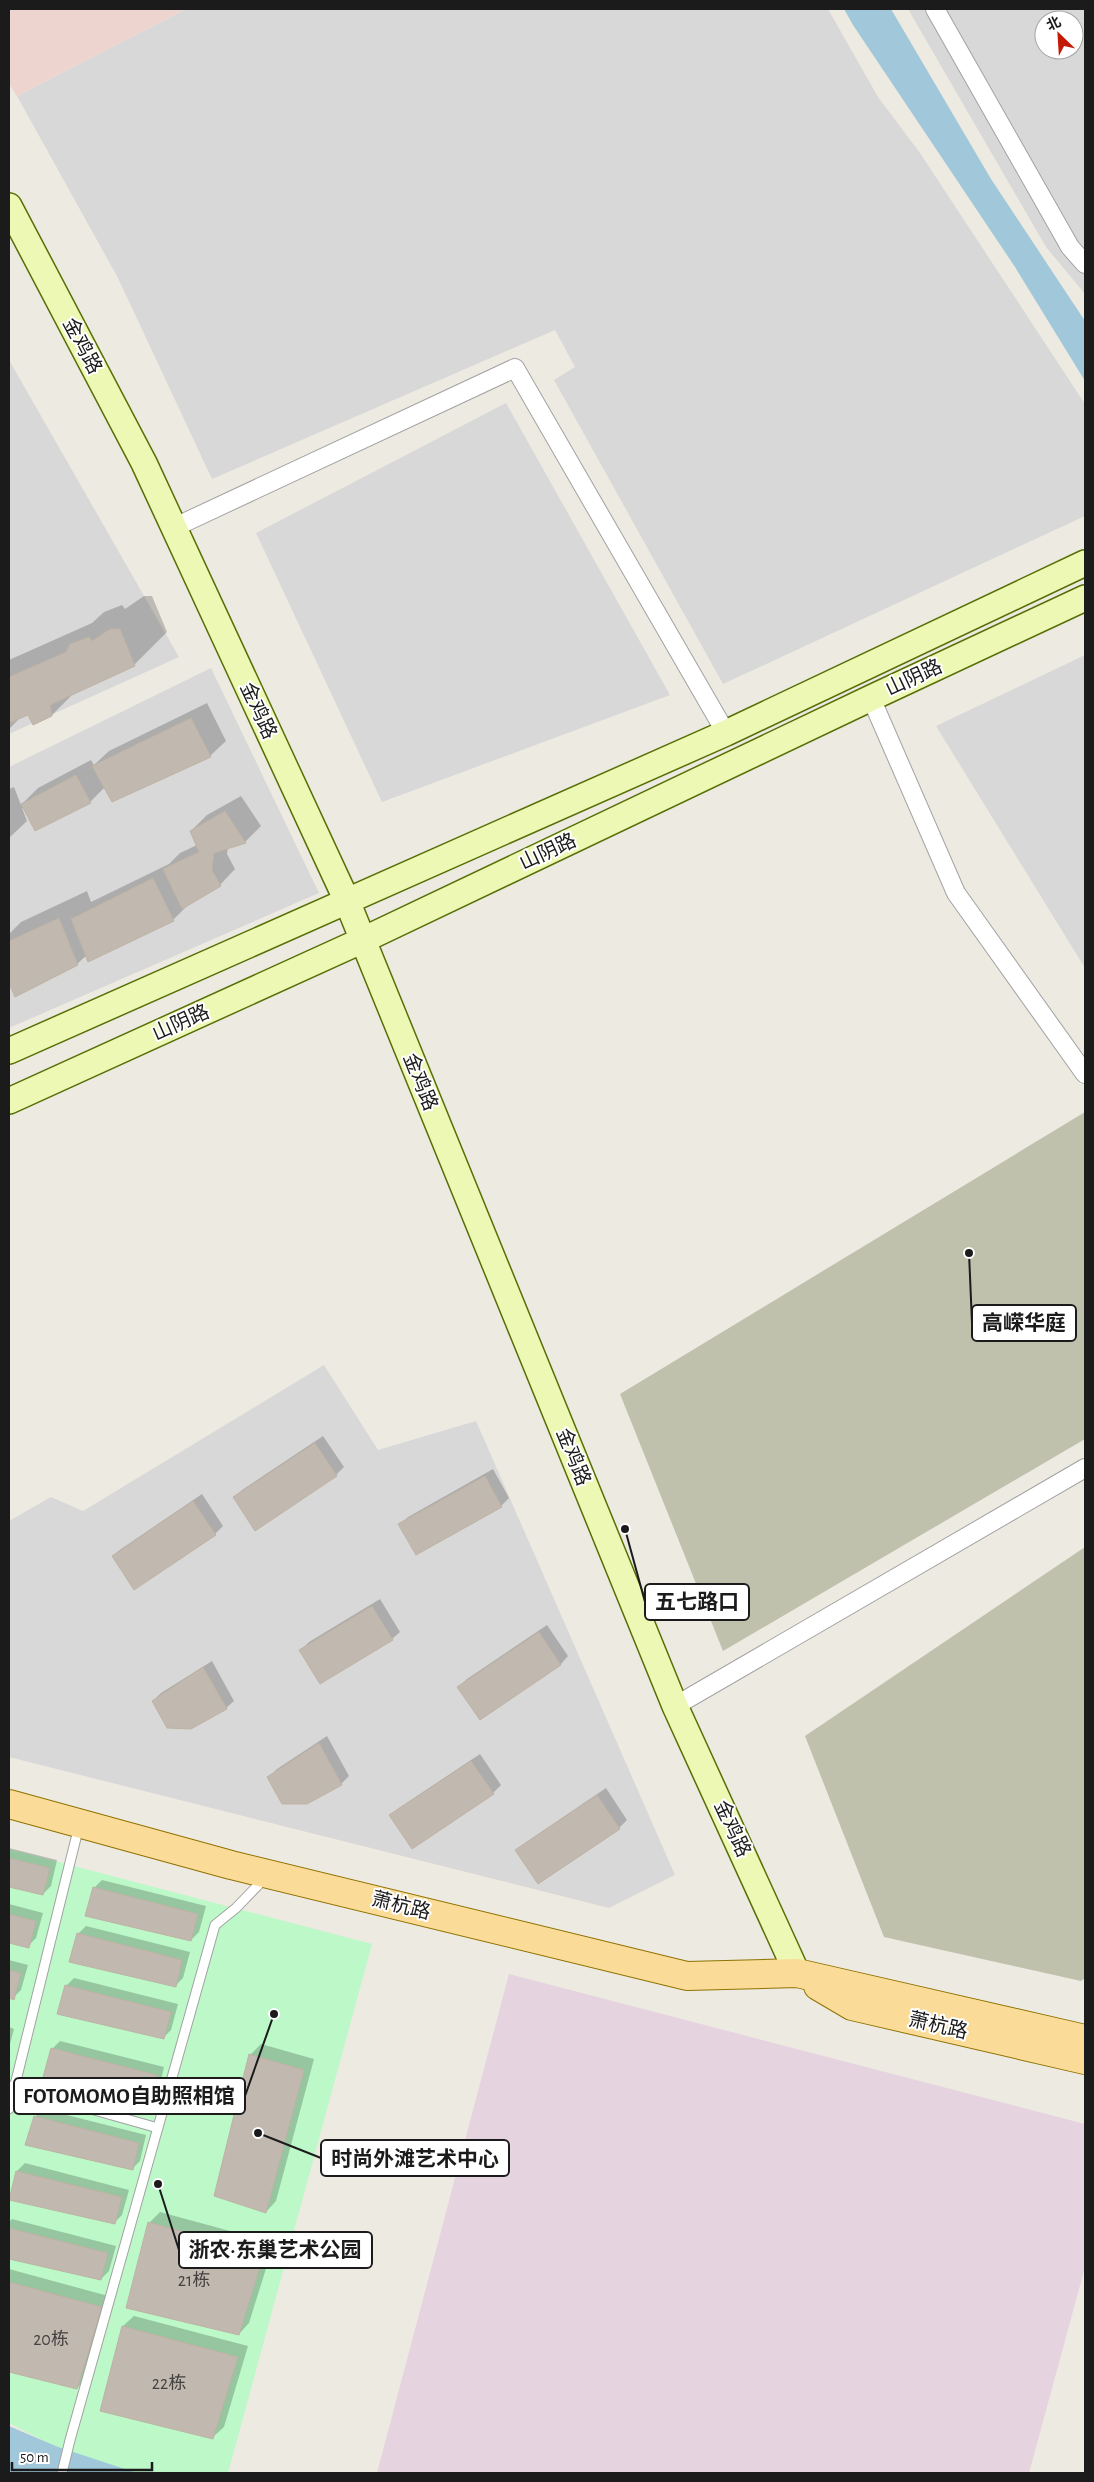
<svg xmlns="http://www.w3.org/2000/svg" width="1094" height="2482" font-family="'Alegreya Sans','Noto Sans SC',sans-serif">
<rect width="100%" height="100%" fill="#edeae1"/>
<!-- residential -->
<path fill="#d9d8d8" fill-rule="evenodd" d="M186,9H828L878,97L920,153L1085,404V516L723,684L554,380L575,367L555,330L212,479L118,278L17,96Z
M908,9H1085V294L1046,247ZM1044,20H1074V50H1044Z
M9,360L179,657L9,734Z
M506,403L670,695L382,802L256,533Z
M1085,655V968L936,726Z
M211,668L319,893L9,1028V767Z
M324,1365L378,1450L476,1421L675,1875L609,1908L9,1757V1521L51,1497L83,1511Z"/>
<!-- commercial -->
<path fill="#eed4cf" d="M9,9H186L17,96L9,84Z"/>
<!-- industrial -->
<path fill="#e6d3e0" d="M509,1974L1085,2124V2267L1029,2473H377Z"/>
<!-- construction -->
<path fill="#bfc1ad" d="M1085,1112V1439L723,1651L620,1394Z
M1085,1547V1978L1081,1981L884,1937L805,1736Z"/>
<!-- park -->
<path fill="#bcf8c8" d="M9,1849L372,1944L228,2473H32L48,2443L9,2423Z"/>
<!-- water -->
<path fill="#a1c7da" d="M844,9H891L991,179L1085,321V381L1015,267L853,25Z
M9,2426L58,2447L137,2473H9Z"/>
<!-- shadow -->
<path fill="#0003" d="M144,596H152L167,632L134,665L75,692L52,715L28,713L22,716L9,729V660L92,623L104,612L122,605L125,609Z
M207,703L226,741L210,756L105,787L90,802L24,808H22L27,821L9,838V789L14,787L21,805L38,788L91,760L94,765L109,751Z
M241,796L261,826L245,842L228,847L227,854L235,869L220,885L189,904L173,920L87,955L77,964L16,995L9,980V934L21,922L87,891L91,902L169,864L180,853L197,845L191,831L207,815Z
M323,1436L344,1467L336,1475L234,1498L242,1490Z
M493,1469L509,1498L501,1506L400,1525L408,1517Z
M202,1494L223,1526L215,1534L113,1556L121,1549Z
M380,1599L400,1632L392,1639L301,1650L309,1642Z
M547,1625L568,1656L561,1664L480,1718L459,1687L467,1679Z
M212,1661L234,1701L226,1708L153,1701L161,1693Z
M327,1736L349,1776L341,1784L269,1777L277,1769Z
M480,1754L501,1785L493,1793L391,1816L399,1808Z
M606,1788L627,1820L619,1828L517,1850L525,1843Z
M9,1848L57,1860L51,1886L43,1894L9,1886Z
M102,1880L206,1906L199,1932L191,1940L94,1888Z
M9,1904L43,1913L36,1938L28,1946L9,1942Z
M86,1926L190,1952L183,1978L175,1986L78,1934Z
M9,1960L28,1965L21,1990L13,1998L9,1997Z
M74,1978L178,2004L171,2030L163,2038L66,1986Z
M9,2027L14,2029L9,2048Z
M60,2041L164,2067L158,2093L150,2101L52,2049Z
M261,2044L314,2059L276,2201L266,2212L250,2055Z
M43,2109L146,2135L140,2161L132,2169L35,2117Z
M25,2163L129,2190L122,2215L114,2223L9,2199L17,2171Z
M160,2212L274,2243L249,2323L239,2334L149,2223Z
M12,2219L116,2246L109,2271L101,2279L9,2257V2222Z
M9,2269L112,2297L88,2377L77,2388L9,2371Z
M134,2316L248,2346L224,2427L213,2437L102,2410L123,2326Z"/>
<!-- building -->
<path fill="#c1b9b0" stroke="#beb2a3" d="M110,629H120L135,666L50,705L52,716L33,725L28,715L9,723V677L66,652L70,644L89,637L92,641Z
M191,718L211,757L112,802L92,766Z
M76,775L91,803L35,831L21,804Z
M225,811L246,843L214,853L212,870L221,886L182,909L163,869L199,852L190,831Z
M153,878L174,921L88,962L71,919Z
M59,918L78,965L15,997L9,983V941Z
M315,1443L337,1476L255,1531L233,1497Z
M485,1476L502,1507L416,1555L398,1524Z
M193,1501L216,1535L134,1590L112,1556Z
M372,1606L393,1640L320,1684L299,1650Z
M539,1632L561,1665L480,1720L457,1687Z
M203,1667L227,1709L191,1729L167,1728L152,1701Z
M319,1743L342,1785L307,1804H282L267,1777Z
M471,1761L494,1794L412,1849L389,1815Z
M597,1795L620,1829L538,1884L515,1850Z
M9,1858L50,1868L43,1895L9,1887Z
M93,1887L198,1914L191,1941L85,1916Z
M9,1914L36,1921L29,1948L9,1943Z
M77,1933L182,1960L176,1987L69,1962Z
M9,1970L21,1973L14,2000L9,1998Z
M65,1985L171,2012L164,2039L57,2014Z
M51,2048L157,2075L150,2102L43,2077Z
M249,2054L304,2070L266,2213L214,2196Z
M34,2116L139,2143L133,2170L25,2145Z
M16,2171L122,2197L115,2224L9,2200Z
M148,2222L264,2254L239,2335L126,2308Z
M9,2228L108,2253L101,2280L9,2259Z
M9,2282L102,2307L77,2389L9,2372Z
M122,2326L238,2357L213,2439L100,2411Z"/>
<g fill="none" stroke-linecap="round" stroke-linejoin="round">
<!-- lane casing -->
<g stroke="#a2a2a2" stroke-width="11">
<path id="lane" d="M9,2086L158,2128
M9,2109L79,1826
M62,2473L70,2440L215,1925L236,1908L265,1878"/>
</g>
<!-- street casing -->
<g stroke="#a2a2a2" stroke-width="20">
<path id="street" d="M935,9L1070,247L1085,264
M175,527L515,368L726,733
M871,698L956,893L1085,1074
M675,1706L1085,1468"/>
</g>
<!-- secondary casing -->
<g stroke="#576f06" stroke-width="28">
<path id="secondary" d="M9,206L144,463L347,901L675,1706L797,1973
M9,1051L726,733L1085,563
M9,1101L363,940L871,698L1085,598"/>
</g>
<!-- primary casing -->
<g stroke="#907202" stroke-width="30">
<path id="primary" d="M9,1804L231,1865L687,1976L797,1973L1085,2039
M818,1986L852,2006L1085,2060"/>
</g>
<!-- lane -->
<use href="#lane" stroke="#fff" stroke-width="9"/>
<!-- street -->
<use href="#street" stroke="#fff" stroke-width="18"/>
<!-- secondary -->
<use href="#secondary" stroke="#ecf8b3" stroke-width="25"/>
<!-- primary -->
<use href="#primary" stroke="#fadc98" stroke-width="28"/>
</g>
<g text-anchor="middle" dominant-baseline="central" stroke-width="4" stroke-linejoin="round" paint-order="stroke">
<!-- number labels -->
<g font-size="18" fill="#444240">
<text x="194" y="2281">21栋</text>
<text x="51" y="2340">20栋</text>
<text x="169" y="2384">22栋</text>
</g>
<!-- street labels -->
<g font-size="20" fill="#1b1b1b" stroke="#fff">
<text transform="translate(82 346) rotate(62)">金鸡路</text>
<text transform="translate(914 678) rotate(-25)">山阴路</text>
<text transform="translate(258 711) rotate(65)">金鸡路</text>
<text transform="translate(548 852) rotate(-25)">山阴路</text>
<text transform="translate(181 1023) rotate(-24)">山阴路</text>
<text transform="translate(420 1082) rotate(68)">金鸡路</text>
<text transform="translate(573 1457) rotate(68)">金鸡路</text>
<text transform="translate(732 1829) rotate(65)">金鸡路</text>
<text transform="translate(401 1906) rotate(14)">萧杭路</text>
<text transform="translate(938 2026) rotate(13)">萧杭路</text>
</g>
</g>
<!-- callouts -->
<path fill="none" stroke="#1b1b1b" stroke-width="2" d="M969 1253L972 1323M625 1529L645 1602M274 2014L245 2096M258 2133L321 2158M158 2184L179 2250"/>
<g fill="#1b1b1b" stroke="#fff" stroke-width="2">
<circle cx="969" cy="1253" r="5"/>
<circle cx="625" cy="1529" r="5"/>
<circle cx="274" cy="2014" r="5"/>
<circle cx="258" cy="2133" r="5"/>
<circle cx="158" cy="2184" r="5"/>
</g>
<g fill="#fff" stroke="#1b1b1b" stroke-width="2">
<rect x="972" y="1305" width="104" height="36" rx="5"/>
<rect x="645" y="1584" width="104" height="36" rx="5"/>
<rect x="14" y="2078" width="231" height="36" rx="5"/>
<rect x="321" y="2140" width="188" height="36" rx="5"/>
<rect x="179" y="2232" width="193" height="36" rx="5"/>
</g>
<g font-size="21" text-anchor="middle" font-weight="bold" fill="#1b1b1b">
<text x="1024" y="1330">高嵘华庭</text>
<text x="697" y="1609">五七路口</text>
<text x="129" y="2103">FOTOMOMO自助照相馆</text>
<text x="415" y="2166">时尚外滩艺术中心</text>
<text x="275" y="2257">浙农·东巢艺术公园</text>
</g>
<!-- border -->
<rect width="1094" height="2482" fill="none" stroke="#1b1b1b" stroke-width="20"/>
<!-- north arrow -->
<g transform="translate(1059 35) rotate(335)"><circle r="24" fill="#ffffff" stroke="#a4a4a4"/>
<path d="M0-4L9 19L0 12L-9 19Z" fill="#c41a03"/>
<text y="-8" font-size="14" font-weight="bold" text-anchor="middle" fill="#1b1b1b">北</text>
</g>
<!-- scale -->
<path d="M12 2462v8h140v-8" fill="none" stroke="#1b1b1b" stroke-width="2.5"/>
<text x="20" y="2462" font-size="15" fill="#1b1b1b" stroke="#ffffff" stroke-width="4" paint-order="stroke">50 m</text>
</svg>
